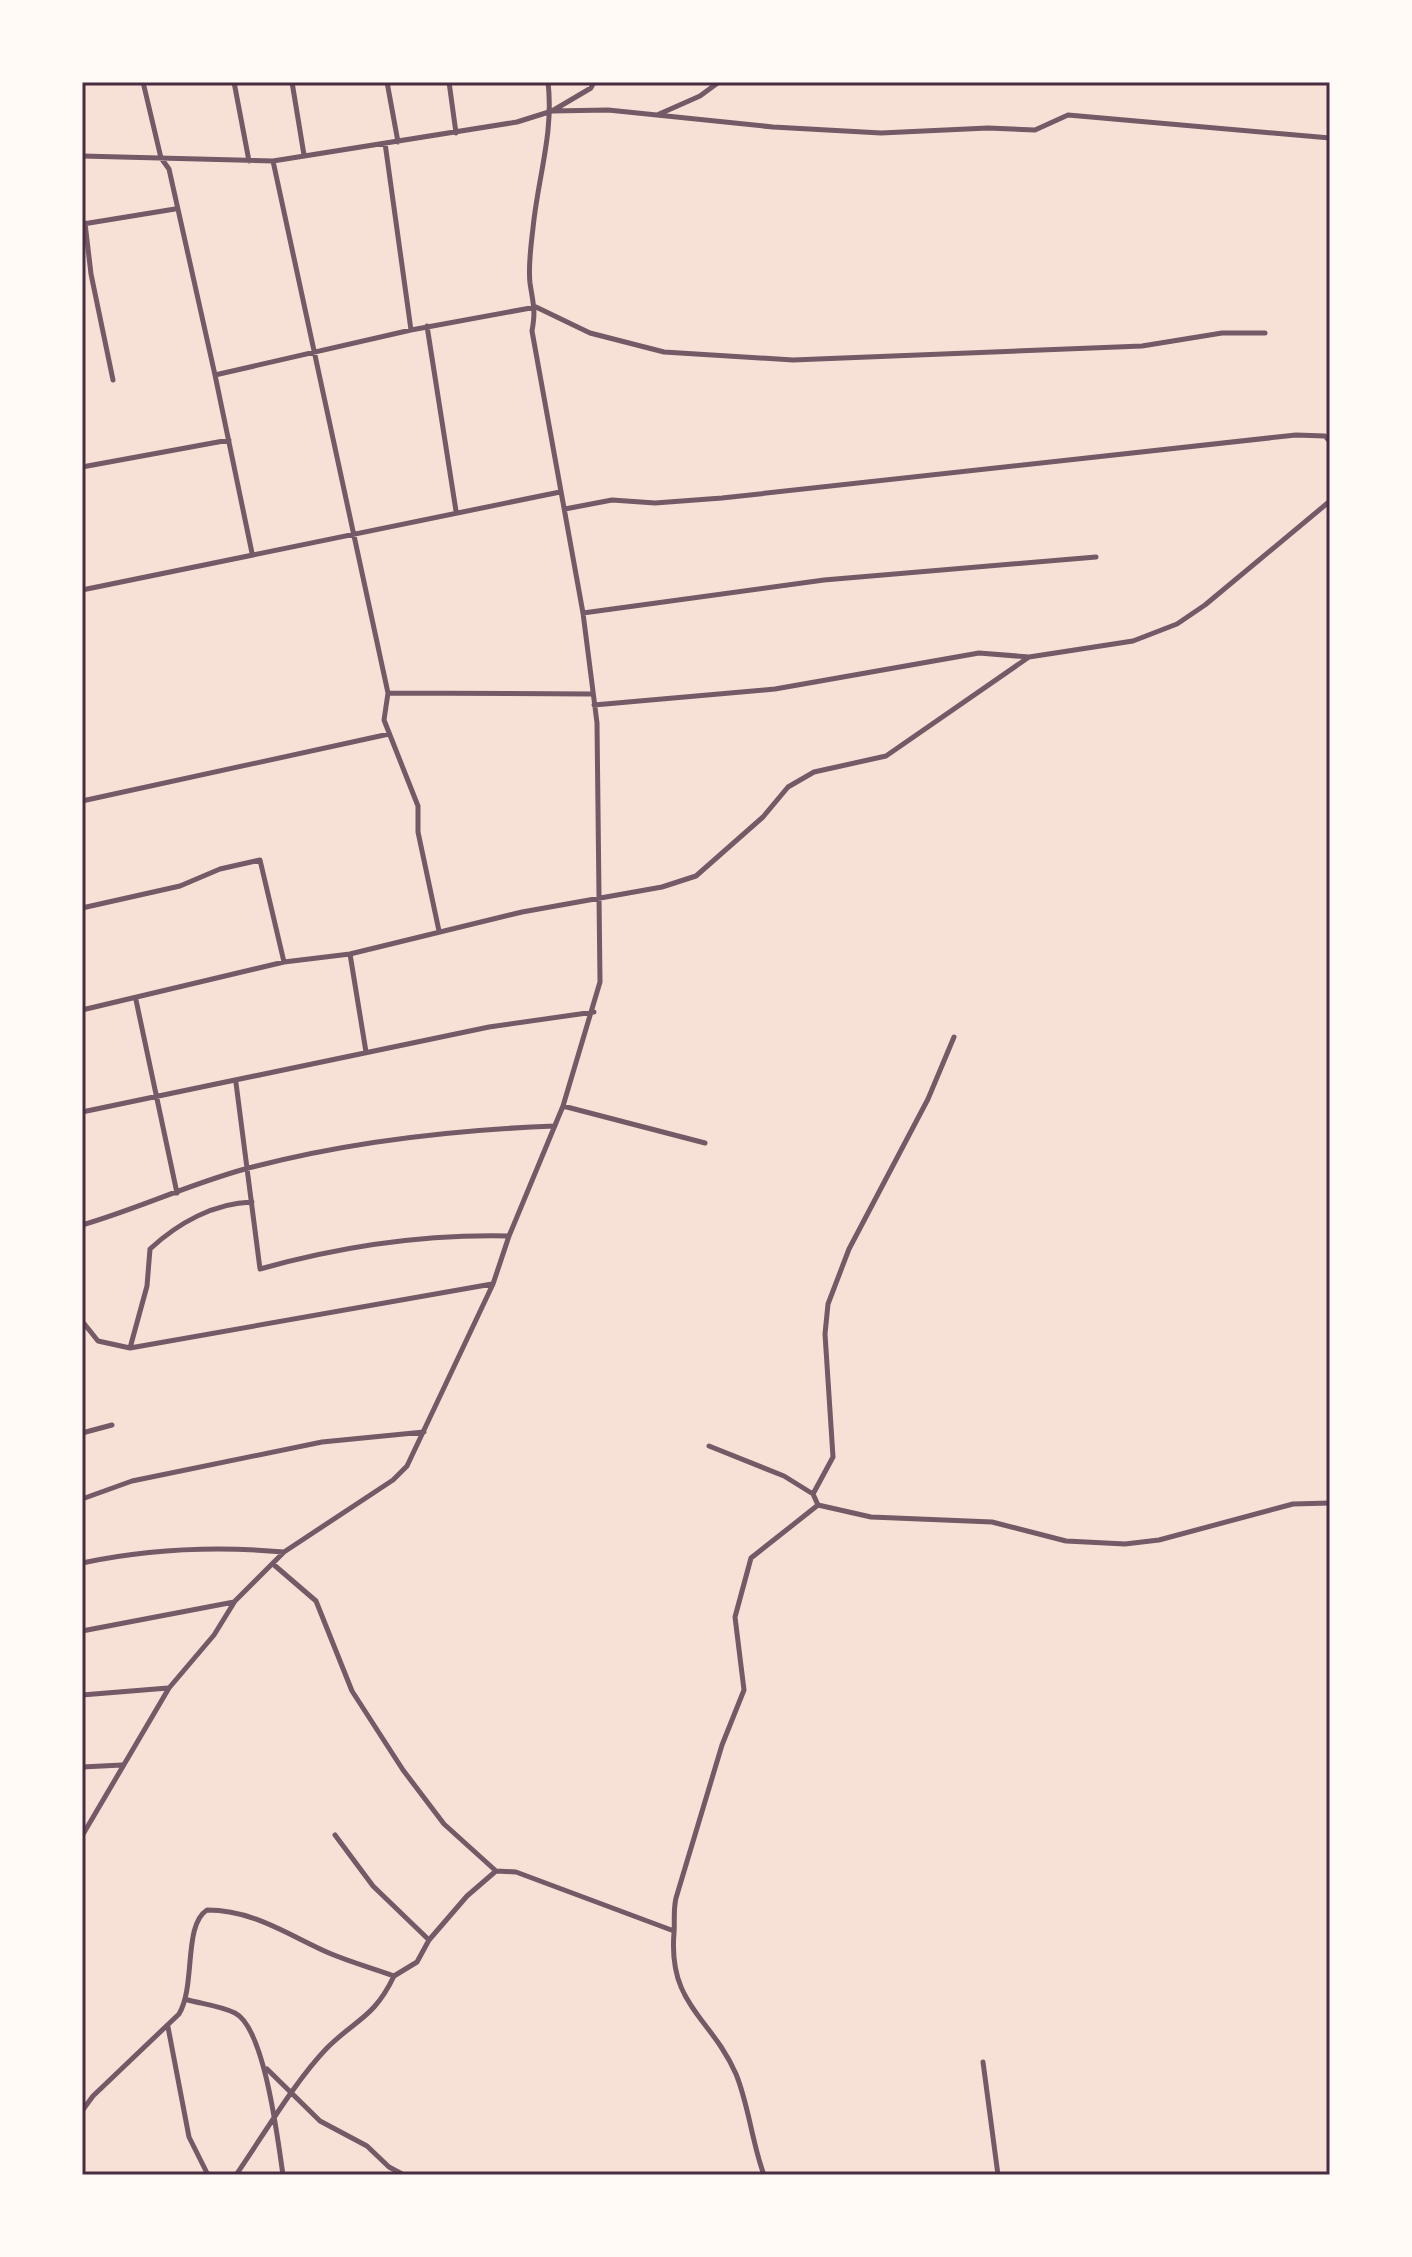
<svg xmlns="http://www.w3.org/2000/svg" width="1412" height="2257" font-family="Mulish,sans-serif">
<rect width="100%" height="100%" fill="#f7e1d7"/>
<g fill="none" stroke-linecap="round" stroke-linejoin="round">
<!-- minor -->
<path stroke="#755966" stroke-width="5" d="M143,82L161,158L169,169L215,375L411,330
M234,82L249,161
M292,82L304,155
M387,82L398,142
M449,82L456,133
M552,111L608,110L773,127L881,133L988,128L1035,130L1068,115L1330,138
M657,115L700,96L719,82
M385,143L411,330L536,307L590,333L664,352L793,360L1142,346L1222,333H1265
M82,156L273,161L517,122L552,111L591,88L594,82
M273,161L388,693L384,720L418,806V832L439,931
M85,223L91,274L113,380
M83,224L175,209
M427,326L456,511
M215,375L252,553
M82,467L229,440
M565,509L612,500L655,503L722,498L1296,435L1325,436L1330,442
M82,590L560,492
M583,613L824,580L1096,557
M388,693L591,694
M594,705L775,689L979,653L1029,657
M82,801L389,734
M82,908L180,886L220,869L260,860L284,962
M350,954L366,1052
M136,1000L177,1193
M82,1010L284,962L350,954L522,912L662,887L696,876L763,817L788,787L814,772L886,756L1029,657L1133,641L1177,624L1205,605L1330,501
M236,1083L260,1269C342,1246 423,1234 509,1236
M563,1106L705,1143
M82,1112L489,1027L594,1012
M82,1225C137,1209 190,1184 245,1169C346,1142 450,1130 555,1126
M82,1321L98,1341L130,1348L492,1284
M130,1348L147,1286L150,1249C178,1223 214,1203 252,1202
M82,1433L112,1425
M709,1446L784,1476L813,1494
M82,1499L132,1481L322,1442L424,1432
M818,1505L813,1494L833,1457L825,1334L828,1304L849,1249L928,1099L954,1037
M82,1563C148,1549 217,1546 284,1552
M273,1564L316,1601L352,1691L403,1770L444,1824L496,1871
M82,1631L234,1602
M82,1695L168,1688
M82,1767L122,1765
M82,1836L169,1688L214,1635L235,1601L284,1552L393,1480L407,1466L493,1284L509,1236L563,1106L600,982L597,723L583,613L532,331C536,309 533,304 530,283C528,266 531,245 533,228C538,177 554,133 548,82
M429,1940L467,1896L496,1871L516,1872L674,1931
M188,2000C203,2004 221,2006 235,2013C265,2028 278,2142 283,2175
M168,2027L189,2137L208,2175
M983,2062L998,2175
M267,2069L320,2121L367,2146L389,2167L404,2175
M82,2111L93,2096L179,2014C196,1986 183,1925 207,1910C254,1910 288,1935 329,1953C350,1962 372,1968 394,1976L417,1962L429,1940L373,1886L335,1835
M236,2175C263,2136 295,2081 327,2048C356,2019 374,2018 394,1976
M764,2175C752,2143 749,2106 736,2074C711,2017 668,2005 674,1933C675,1921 673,1911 676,1898L722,1745L744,1690L735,1617L751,1558L818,1505L871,1517L992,1522L1066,1541L1125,1544L1159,1540L1293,1504L1330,1503"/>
</g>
<!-- border -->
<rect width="1412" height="2257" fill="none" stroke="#fffaf5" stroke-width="168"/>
<rect x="84" y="84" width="1244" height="2089" fill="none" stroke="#4a2c40" stroke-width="3"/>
</svg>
